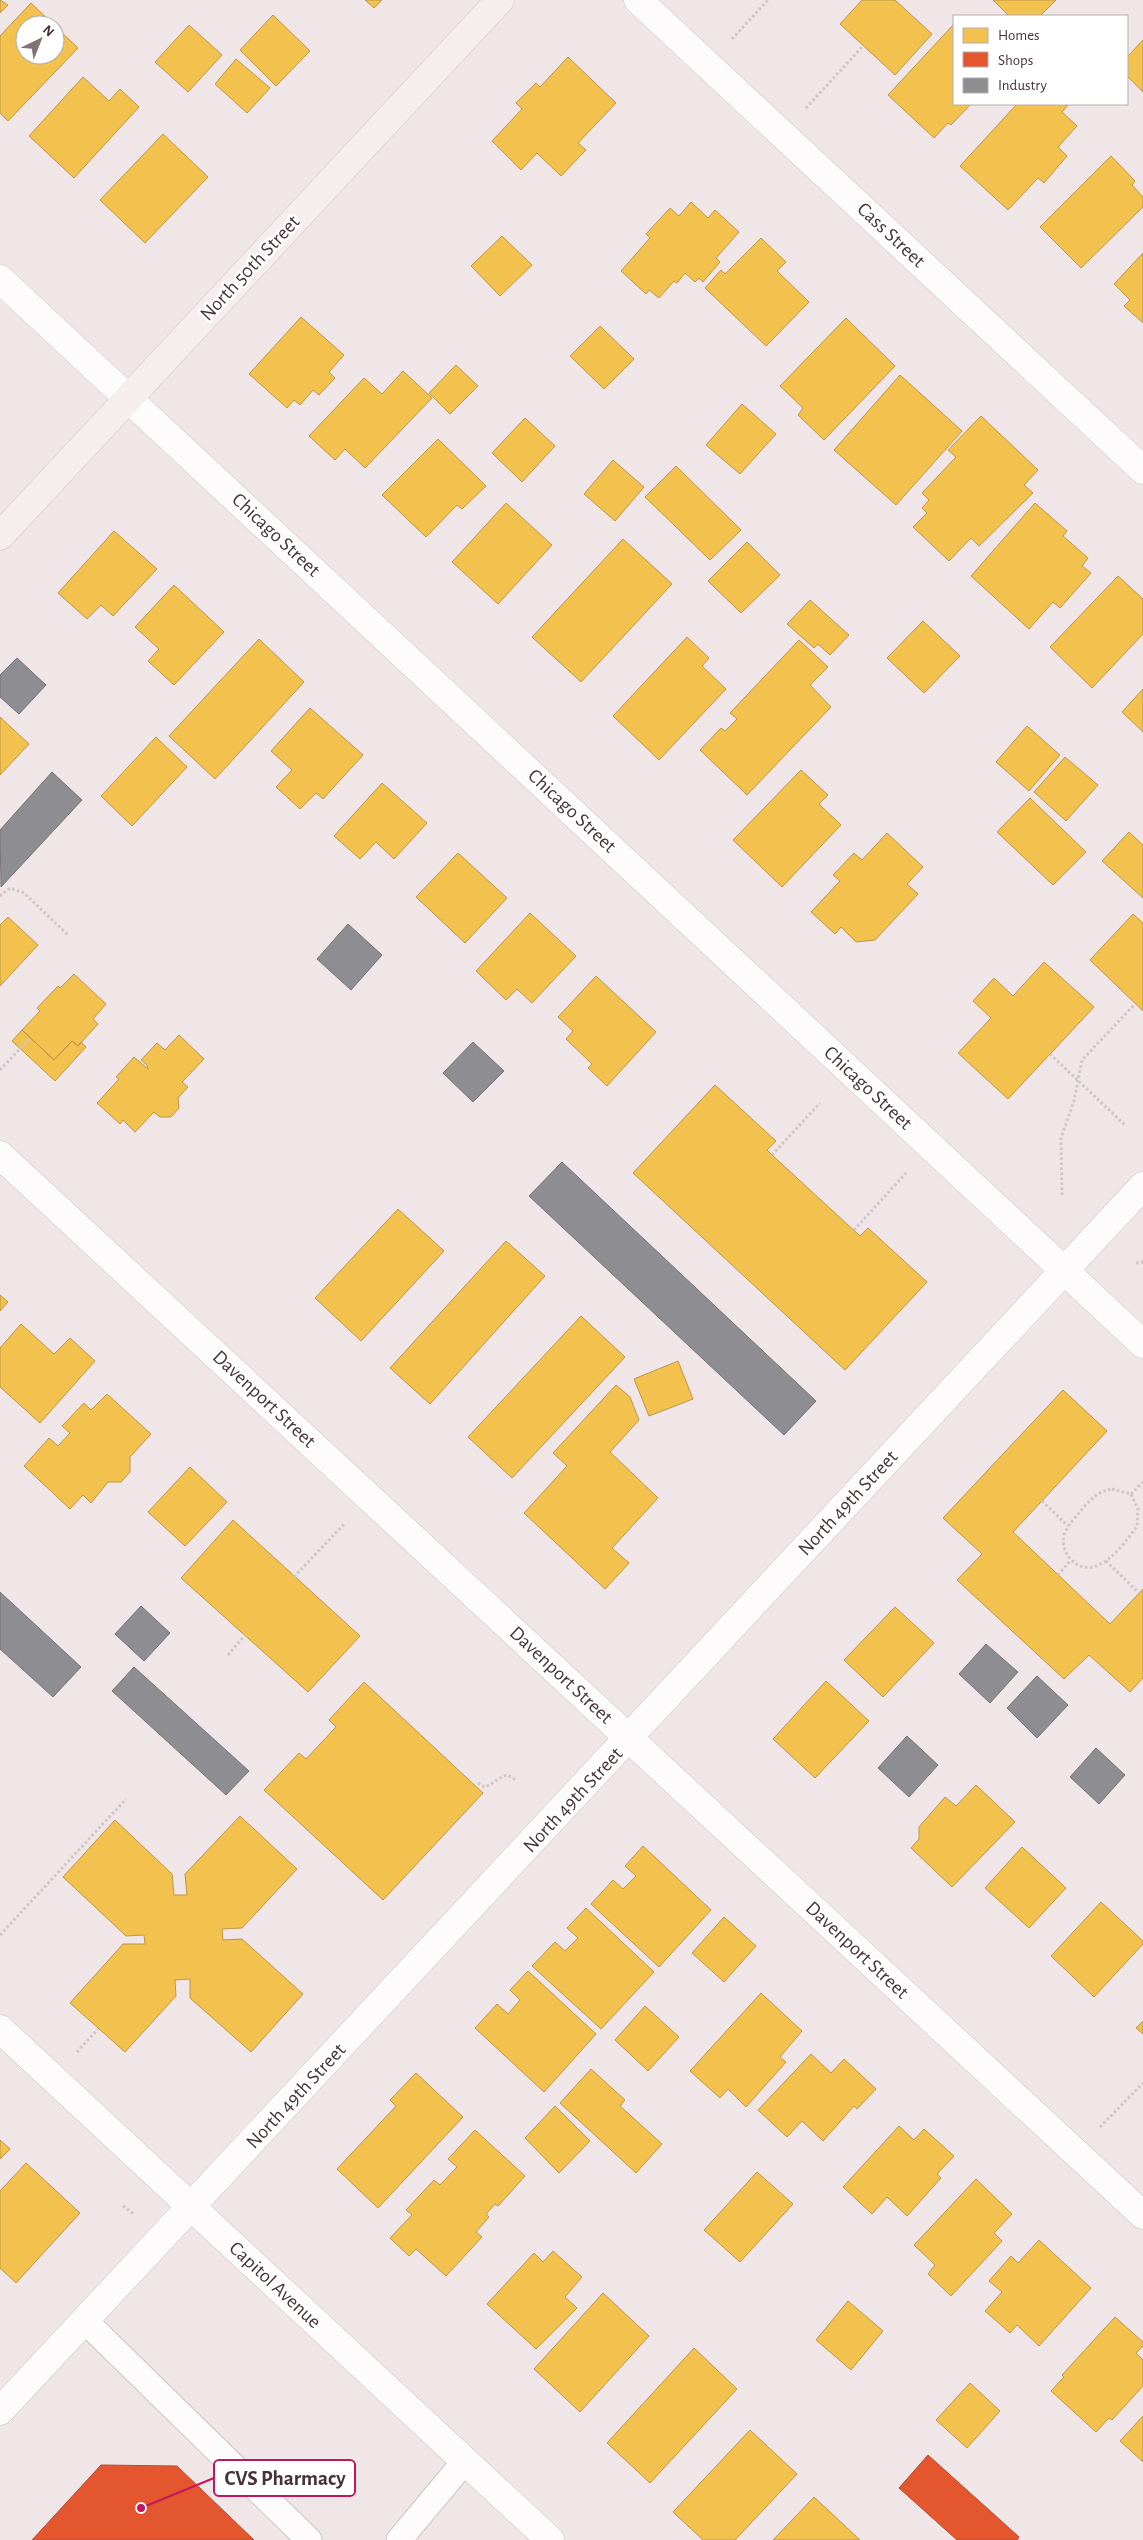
<svg xmlns="http://www.w3.org/2000/svg" width="1143" height="2540" font-family="'Alegreya Sans',sans-serif">
<rect width="100%" height="100%" fill="#f0e6e8"/>
<!-- homes -->
<path fill="#f2c14e" stroke="#be9647" d="M0,0L8,5L0,13Z
M365,0H382L374,8Z
M862,0H895L932,34L895,75L840,24Z
M993,0H1056L1040,16H1009Z
M31,3L54,25H25V55H55V26L78,48L8,121L0,113V36Z
M273,15L310,51L276,86L240,50Z
M954,24V104H971L951,125L948,123L934,138L888,95Z
M189,25L222,55L188,92L155,62Z
M1143,40V92L1127,76V57Z
M568,57L616,103L578,143L586,150L561,176L537,153L521,170L492,141L522,109L516,103L536,83L540,87Z
M236,59L270,88L247,113L215,84Z
M83,77L109,101L120,89L139,107L74,178L29,136Z
M1017,104H1069L1062,112L1077,126L1058,147L1067,156L1044,183L1038,178L1008,210L960,166Z
M163,134L208,177L145,243L100,200Z
M1111,156L1135,181L1132,185L1143,197V207L1081,268L1040,227Z
M691,202L708,218L715,210L739,232L716,258L720,262L703,282L699,278L695,282L685,273L677,283L674,281L659,298L649,290L646,294L621,271L650,238L646,234L670,208L679,216Z
M502,236L532,265L500,296L471,266Z
M761,238L786,262L777,271L809,302L766,346L705,288L721,270L725,274Z
M1143,253V323L1124,306L1130,300L1114,284Z
M301,317L344,355L329,372L335,378L319,395L313,390L300,405L294,400L287,408L249,374Z
M846,318L895,366L824,440L798,415L803,408L780,386Z
M600,326L634,359L604,389L570,356Z
M456,365L478,386L450,414L429,393Z
M403,371L432,398L365,468L345,449L335,460L309,436L364,378L382,394Z
M900,375L962,431L896,505L834,450Z
M742,404L776,434L740,474L706,445Z
M981,416L1038,470L1024,485L1033,493L979,546L971,538L949,561L913,527L927,513L922,508L929,500L922,493L956,457L948,450Z
M525,418L555,446L522,482L492,453Z
M438,439L486,486L462,509L457,505L426,537L382,495Z
M613,460L644,487L615,521L584,494Z
M676,466L741,530L710,560L645,497Z
M506,503L552,545L498,604L452,562Z
M1035,503L1067,531L1063,536L1088,558L1082,566L1091,573L1060,608L1053,602L1029,629L971,576Z
M114,531L157,569L113,616L101,605L87,619L58,593Z
M623,539L672,584L581,682L532,637Z
M747,542L780,575L741,613L708,581Z
M1118,576L1143,599V634L1092,688L1050,647Z
M174,585L224,632L174,685L148,661L159,649L135,627Z
M810,600L849,635L830,655L818,644L814,648L787,624Z
M923,621L960,656L924,693L887,658Z
M687,637L709,658L702,666L726,689L659,760L613,716Z
M259,639L304,682L215,779L169,736Z
M799,640L828,667L810,685L831,707L747,795L700,750L721,728L725,731L737,719L730,713Z
M1143,689V732L1122,712Z
M310,708L363,755L323,799L316,793L300,809L276,787L292,770L271,751Z
M0,717L29,744L0,775Z
M1027,726L1060,755L1029,791L996,762Z
M156,737L187,767L132,826L101,796Z
M1065,757L1098,785L1066,821L1034,792Z
M801,770L828,795L819,804L841,825L782,887L733,840Z
M382,783L427,823L394,859L376,842L360,859L334,836Z
M1030,798L1086,852L1053,885L997,832Z
M1129,832L1143,845V898L1102,861Z
M887,833L923,867L907,884L918,894L875,940L856,942L841,927L835,934L811,912L840,881L833,875L854,853L862,860Z
M458,853L507,898L465,943L416,897Z
M530,913L576,956L532,1003L517,989L506,1000L476,971Z
M1133,914L1143,923V1011L1090,960Z
M8,917L38,945L0,986V925Z
M1044,962L1094,1007L1008,1099L958,1053L991,1018L973,1001L994,978L1013,996Z
M74,974L106,1004L93,1019L98,1024L78,1046L72,1041L54,1060L22,1030L40,1011L37,1008L58,986L60,988Z
M596,976L656,1032L607,1086L588,1068L592,1064L566,1039L573,1031L558,1017Z
M22,1030L54,1060L72,1041L78,1046L81,1042L86,1047L55,1081L12,1041Z
M179,1035L204,1059L182,1082L188,1087L178,1098L179,1108L171,1117H160L154,1112L135,1132L123,1120L120,1124L97,1103L119,1079L116,1077L134,1057L148,1069L147,1065L141,1060L157,1043L165,1050Z
M715,1085L776,1141L767,1150L772,1155L860,1236L868,1228L927,1282L845,1370L633,1173Z
M398,1209L444,1251L361,1341L315,1298Z
M506,1241L545,1276L430,1404L390,1368Z
M0,1295L8,1302L0,1311Z
M581,1316L625,1357L512,1478L468,1437Z
M21,1324L54,1354L70,1338L95,1361L40,1423L0,1387V1348Z
M678,1361L693,1399L649,1416L634,1379Z
M616,1385L630,1397L639,1420L610,1452L658,1498L612,1548L629,1563L605,1589L524,1513L567,1466L553,1453Z
M1063,1390L1107,1431L1013,1532L1110,1624L1143,1589V1678L1130,1692L1089,1655L1064,1679L957,1580L982,1554L943,1518Z
M107,1394L151,1434L130,1457V1472L121,1482H108L91,1503L83,1495L70,1509L24,1466L49,1438L58,1446L70,1433L62,1426L84,1403L91,1410Z
M190,1467L227,1502L185,1546L148,1512Z
M233,1520L360,1636L308,1692L181,1578Z
M895,1607L934,1643L883,1697L844,1660Z
M826,1681L869,1721L815,1778L773,1739Z
M364,1682L483,1793L383,1900L264,1790L299,1753L306,1759L336,1727L329,1720Z
M976,1785L1015,1822L952,1887L911,1848L919,1839V1827L945,1797L956,1806Z
M240,1816L297,1869L242,1928L222,1929L223,1940L242,1939L303,1994L251,2052L190,1998V1979L175,1980L176,1996L125,2052L70,2003L123,1944H145L144,1935L126,1936L63,1877L115,1820L172,1874L174,1895H187L185,1874Z
M643,1846L711,1910L659,1967L591,1904L613,1880L623,1889L636,1876L625,1866Z
M1022,1847L1066,1888L1029,1928L985,1888Z
M1101,1902L1143,1941V1944L1094,1997L1051,1956Z
M586,1908L654,1972L601,2029L532,1966L555,1942L565,1951L578,1938L567,1928Z
M724,1917L756,1946L724,1982L692,1953Z
M528,1971L596,2034L544,2092L475,2028L497,2004L508,2014L520,2000L510,1990Z
M761,1993L802,2031L780,2057L786,2062L746,2107L728,2089L720,2098L690,2071Z
M645,2006L679,2037L648,2071L615,2040Z
M1143,2021V2034L1136,2028Z
M811,2054L831,2073L844,2059L876,2089L857,2109L854,2106L823,2141L802,2121L787,2137L758,2110Z
M591,2069L625,2100L620,2106L662,2144L636,2173L560,2103Z
M416,2073L463,2117L378,2208L337,2169L396,2106L390,2100Z
M555,2106L590,2141L559,2173L525,2138Z
M899,2126L914,2140L924,2129L954,2156L937,2174L941,2178L907,2216L887,2197L872,2214L843,2187Z
M475,2130L525,2176L498,2206L495,2204L486,2214L489,2217L476,2232L482,2237L446,2276L416,2249L409,2256L390,2238L412,2215L406,2210L434,2180L440,2185L457,2167L448,2159Z
M0,2140L10,2149L0,2159Z
M26,2163L80,2213L16,2283L0,2268V2191Z
M757,2172L793,2204L740,2262L704,2230Z
M976,2179L1012,2214L994,2233L1002,2241L951,2296L928,2274L935,2265L914,2245Z
M1039,2240L1091,2288L1039,2346L1017,2325L1010,2333L985,2311L1002,2292L989,2281L1011,2256L1018,2263Z
M553,2251L582,2277L565,2297L577,2308L536,2349L487,2304L534,2253L543,2262Z
M603,2293L649,2336L580,2412L534,2369Z
M848,2301L883,2331L851,2370L816,2340Z
M1115,2317L1143,2342V2346L1136,2353L1143,2360V2386L1112,2420L1109,2418L1096,2432L1051,2391L1064,2377L1062,2375Z
M694,2348L737,2389L650,2483L607,2443Z
M970,2383L1000,2411L967,2448L936,2420Z
M1143,2416V2462L1120,2441Z
M750,2430L797,2474L735,2540H703L673,2512Z
M814,2497L860,2540H773Z"/>
<!-- shops -->
<path fill="#e4572e" stroke="#b54c30" d="M928,2455L1019,2537L1017,2540H957L899,2488Z
M101,2465L177,2466L254,2540H32Z"/>
<!-- industry -->
<path fill="#8d8d92" stroke="#787276" d="M17,658L46,685L19,714L0,697V675Z
M52,772L82,800L1,887L0,830Z
M348,924L382,955L351,990L317,959Z
M473,1042L504,1071L473,1102L443,1073Z
M562,1162L816,1401L784,1435L529,1196Z
M0,1592L81,1667L53,1697L0,1649Z
M141,1606L170,1633L144,1661L115,1634Z
M986,1644L1018,1672L990,1703L959,1674Z
M134,1667L249,1771L226,1795L112,1691Z
M1037,1676L1068,1705L1037,1738L1007,1708Z
M907,1736L938,1765L909,1797L878,1768Z
M1096,1748L1125,1775L1099,1804L1070,1777Z"/>
<g fill="none" stroke-linecap="round" stroke-linejoin="round">
<!-- lane casing -->
<g stroke="#cec3c5" stroke-width="27">
<path id="lane" d="M85,2321L309,2540
M399,2540L465,2461"/>
</g>
<!-- street casing -->
<g stroke="#cec3c5" stroke-width="29">
<path id="street" d="M638,0L1143,470
M0,279L1143,1344
M0,1155L1143,2215
M0,2029L550,2540
M0,2411L1143,1186"/>
</g>
<!-- secondary casing -->
<g stroke="#d6c3c5" stroke-width="29">
<path id="secondary" d="M0,536L500,0"/>
</g>
<!-- path -->
<path stroke="#cec6c7" stroke-width="3" stroke-dasharray="2.5 2.5" stroke-linecap="butt" d="M732,39L768,0
M806,108L863,46
M0,896L10,888L24,893L68,935
M1050,1054L1126,1126
M0,1070L30,1038
M772,1155L820,1103
M1062,1195L1061,1138L1074,1101L1082,1060L1135,1004
M854,1230L906,1173
M1136,1263L1143,1262
M1112,1489L1131,1494L1138,1509L1137,1526C1127,1540 1113,1560 1096,1566C1078,1573 1059,1553 1064,1535C1068,1524 1077,1516 1084,1507C1093,1497 1099,1491 1112,1489Z
M1131,1494L1143,1482
M1042,1501L1068,1526
M1106,1561L1139,1593
M1058,1575L1071,1560
M294,1577L345,1523
M228,1655L245,1635
M478,1783L484,1787C493,1785 498,1777 507,1775L516,1780
M0,1935L126,1799
M77,2052L98,2029
M1100,2127L1143,2083
M123,2206L135,2215"/>
<!-- lane -->
<use href="#lane" stroke="#fdfbfc" stroke-width="25"/>
<!-- street -->
<use href="#street" stroke="#fdfbfc" stroke-width="28"/>
<!-- secondary -->
<use href="#secondary" stroke="#f6eeee" stroke-width="28"/>
</g>
<g text-anchor="middle" dominant-baseline="central" stroke-width="5" stroke-linejoin="round" paint-order="stroke">
<!-- street labels -->
<g font-size="20" fill="#463336" stroke="#fff">
<text transform="translate(891 235) rotate(43)">Cass Street</text>
<text transform="translate(250 268) rotate(-47)">North 50th Street</text>
<text transform="translate(276 535) rotate(43)">Chicago Street</text>
<text transform="translate(572 811) rotate(43)">Chicago Street</text>
<text transform="translate(868 1088) rotate(43)">Chicago Street</text>
<text transform="translate(264 1399) rotate(43)">Davenport Street</text>
<text transform="translate(848 1503) rotate(-47)">North 49th Street</text>
<text transform="translate(561 1675) rotate(43)">Davenport Street</text>
<text transform="translate(573 1800) rotate(-47)">North 49th Street</text>
<text transform="translate(857 1950) rotate(43)">Davenport Street</text>
<text transform="translate(296 2096) rotate(-47)">North 49th Street</text>
<text transform="translate(275 2285) rotate(43)">Capitol Avenue</text>
</g>
</g>
<!-- callouts -->
<path fill="none" stroke="#c2185b" stroke-width="2" d="M141 2508L214 2478"/>
<circle fill="#c2185b" stroke="#fff" stroke-width="2" cx="141" cy="2508" r="5"/>
<rect fill="#fff" stroke="#c2185b" stroke-width="2" x="214" y="2460" width="141" height="36" rx="5"/>
<g font-size="21" text-anchor="middle" font-weight="bold" fill="#463336">
<text x="285" y="2485">CVS Pharmacy</text>
</g>
<!-- legend -->
<rect x="953" y="15" width="175" height="90" fill="#ffffff" stroke="#b5adaf"/>
<rect x="963" y="28" width="25" height="15" fill="#f2c14e" stroke="#b5adaf"/>
<text x="998" y="40" font-size="15" fill="#463336">Homes</text>
<rect x="963" y="52" width="25" height="15" fill="#e4572e" stroke="#b5adaf"/>
<text x="998" y="65" font-size="15" fill="#463336">Shops</text>
<rect x="963" y="78" width="25" height="15" fill="#8d8d92" stroke="#b5adaf"/>
<text x="998" y="90" font-size="15" fill="#463336">Industry</text>
<!-- north arrow -->
<g transform="translate(40 40) rotate(43)"><circle r="24" fill="#ffffff" stroke="#b5adaf"/>
<path d="M0-4L9 19L0 12L-9 19Z" fill="#827274"/>
<text y="-8" font-size="14" font-weight="bold" text-anchor="middle" fill="#463336">N</text>
</g>
</svg>
